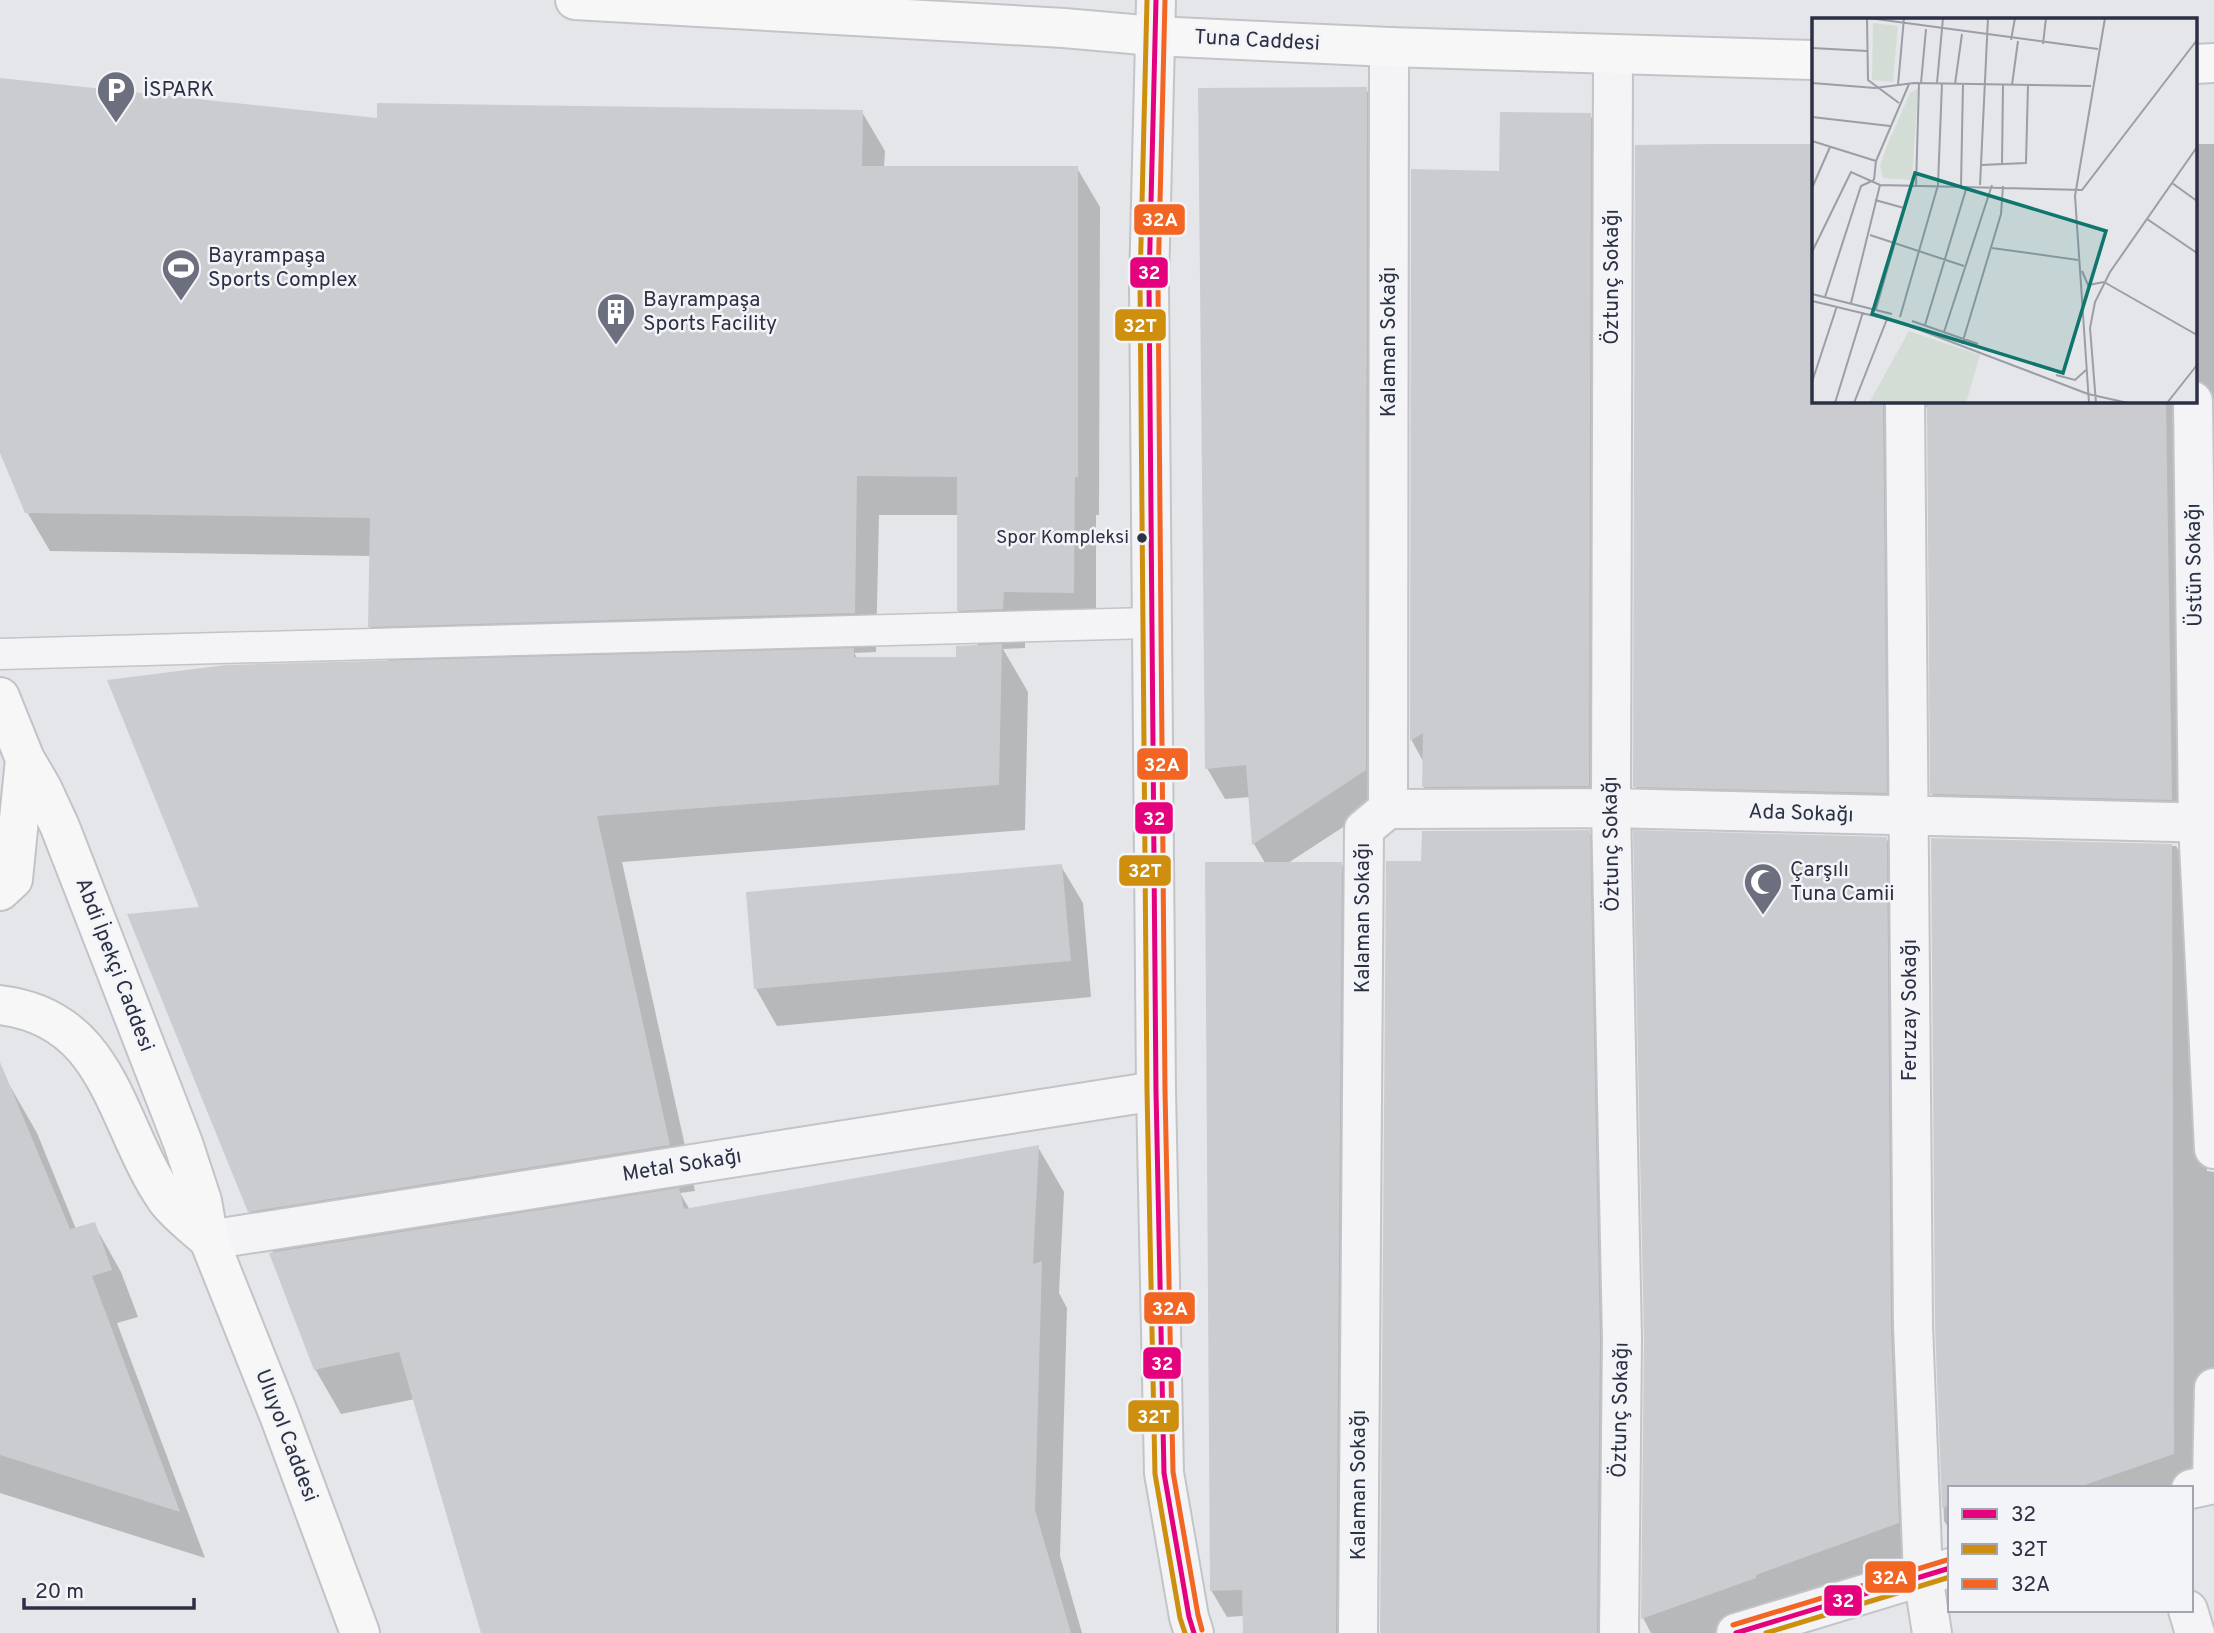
<svg xmlns="http://www.w3.org/2000/svg" width="2214" height="1633" font-family="Overpass,sans-serif">
<rect width="100%" height="100%" fill="#e5e6e9"/>
<!-- shadow -->
<path fill="#0003" fill-rule="evenodd" d="M0,80L379,120L862,112L885,151L884,168H1077L1100,207L1099,515H1096V631H1025V648L1003,649L1028,692L1025,830L622,862L695,1191L680,1193L690,1210L1038,1147L1064,1192L1059,1293L1067,1308L1060,1556L1082,1633H483L415,1399L341,1414L315,1369L274,1254L250,1211L390,663L369,626L371,556L50,551L27,512L0,449ZM879,515H959L958,610L979,647L958,659H858L854,653L876,652Z
M1366,89L1384,120L1383,801L1288,863H1341L1356,889L1350,1633H1243V1616L1227,1617L1211,1590L1265,863L1254,844L1250,797L1225,799L1207,768Z
M1590,115L1606,142L1604,813L1440,814L1424,787V763L1412,741V171L1501,172Z
M2195,144H2214V407L2208,406L2191,827L1948,821L1932,794L1929,408L1922,406L1901,820L1650,813L1635,786L1636,147L1813,146V401H2195Z
M1589,832L1604,858L1612,1633H1382L1423,863Z
M1886,838L1906,874L1918,1558L1720,1633H1651L1643,1618L1646,1339Z
M1932,840L2176,846L2192,873L2207,1171L2214,1172V1401L2206,1471L2188,1482L2171,1488H1950V1530L1944,1521L1937,1325Z
M1061,866L1083,903L1091,997L777,1026L756,989Z
M0,1083L10,1086L37,1133L76,1229L94,1224L121,1272L138,1317L117,1323L205,1558L0,1493Z"/>
<!-- building -->
<path fill="#cbccd0" d="M0,78L377,118V103L863,110L862,166H1078V477H1075L1074,593L1004,592L1003,609L957,611V477L857,476L855,613L368,627L370,518L25,513L0,453Z
M1367,87L1366,770L1252,845L1246,765L1205,769L1198,88Z
M1500,112L1591,113L1589,786L1422,787L1423,733L1410,741L1411,169L1499,171Z
M1717,144H1813V401H1883L1887,793L1633,787L1635,145Z
M1927,401H2166L2172,800L1930,794Z
M1002,644L999,785L597,816L670,1145L248,1212L127,914L199,907L107,680L226,665L854,648V657H956V646Z
M1590,830L1600,1339L1597,1633H1380L1386,861H1421L1422,831Z
M1633,830L1887,837L1891,1326L1899,1523L1756,1575V1578L1641,1619L1644,1339Z
M1931,838L2172,844L2174,1454L2076,1488H1950V1505L1942,1508L1935,1325Z
M1205,862H1342L1336,1633H1243L1242,1590L1210,1591Z
M1062,864L1071,961L754,989L746,892Z
M0,1062L70,1229L95,1222L112,1270L92,1276L180,1512L0,1455Z
M1039,1145L1033,1264L1042,1261L1035,1510L1071,1633H481L399,1352L314,1370L269,1253L679,1188L684,1209Z"/>
<g fill="none" stroke-linecap="round" stroke-linejoin="round">
<!-- service casing -->
<g stroke="#c3c4c7" stroke-width="33">
<path id="service" d="M0,654L1150,623"/>
</g>
<!-- minor casing -->
<g stroke="#c3c4c7" stroke-width="42">
<path id="minor" d="M1156,0L1149,284L1156,1091L1164,1473L1189,1617L1194,1633
M1613,54L1611,808L1622,1339L1619,1633
M1905,401L1913,1326L1923,1576L1932,1633
M2193,401L2198,823L2214,1149
M1388,809L1611,808L2214,823
M1388,809L1389,47
M209,1240L1156,1091
M2212,1484L2214,1388
M2188,1610L2195,1633
M1358,1633L1364,829L1388,809"/>
</g>
<!-- tertiary casing -->
<g stroke="#c3c4c7" stroke-width="42">
<path id="tertiary" d="M2191,1489L2214,1484
M1736,1633L1950,1568"/>
</g>
<!-- secondary casing -->
<g stroke="#c3c4c7" stroke-width="42">
<path id="secondary" d="M575,0L1064,28L1154,36L1389,47L1813,60
M2195,64L2214,63"/>
</g>
<!-- primary casing -->
<g stroke="#c2c3c7" stroke-width="42">
<path id="primary" d="M0,697L25,759L42,788L60,827L183,1143L202,1201L209,1240L279,1415L360,1633
M0,891L13,879L25,759
M0,1005C111,1018 114,1123 166,1199C177,1214 195,1227 209,1240"/>
</g>
<!-- service -->
<use href="#service" stroke="#f4f4f6" stroke-width="30"/>
<!-- minor -->
<use href="#minor" stroke="#f4f4f6" stroke-width="38"/>
<!-- tertiary -->
<use href="#tertiary" stroke="#f4f4f6" stroke-width="38"/>
<!-- secondary -->
<use href="#secondary" stroke="#f7f7f8" stroke-width="38"/>
<!-- primary -->
<use href="#primary" stroke="#f7f7f8" stroke-width="38"/>
<!-- bus-1 casing -->
<g stroke="#f3f4f8" stroke-width="10">
<path id="bus-1" d="M1156,0L1149,284L1156,1091L1164,1473L1189,1617L1194,1633
M1736,1633L1950,1568"/>
</g>
<!-- bus-2 casing -->
<g stroke="#f3f4f8" stroke-width="10">
<path id="bus-2" d="M1147,0L1140,284L1147,1091L1155,1474L1180,1618L1185,1633
M1766,1633L1950,1577"/>
</g>
<!-- bus-3 casing -->
<g stroke="#f3f4f8" stroke-width="10">
<path id="bus-3" d="M1165,0L1158,284L1165,1091L1173,1472L1198,1615L1202,1630
M1733,1625L1947,1560"/>
</g>
<!-- bus-1 -->
<use href="#bus-1" stroke="#e5007d" stroke-width="5"/>
<!-- bus-2 -->
<use href="#bus-2" stroke="#ce8e0e" stroke-width="5"/>
<!-- bus-3 -->
<use href="#bus-3" stroke="#f26522" stroke-width="5"/>
</g>
<!-- icons -->
<defs>
<g id="parking-pin" transform="scale(2.0125)"><path d="M0 17L-7.5 6A9.5 9.5 0 1 1 7.5 6Z" fill="#6c707e" stroke="#f3f4f8"/><path d="M-3.5-5.5H1a3.5 3.5 0 0 1 0 7H-1V5.5H-3.5ZM-1-3.4V-.6H.8a1.4 1.4 0 0 0 0-2.8Z" fill="#fff"/></g>
<g id="stadium-pin" transform="scale(2.0125)"><path d="M0 17L-7.5 6A9.5 9.5 0 1 1 7.5 6Z" fill="#6c707e" stroke="#f3f4f8"/><path d="M0-5a6.5 5 0 1 0 0 10a6.5 5 0 1 0 0-10ZM-3.5-1.8h7v3.6h-7Z" fill="#fff"/></g>
<g id="building-pin" transform="scale(2.0125)"><path d="M0 17L-7.5 6A9.5 9.5 0 1 1 7.5 6Z" fill="#6c707e" stroke="#f3f4f8"/><path d="M-4-6H4V6H1V3H-1V6H-4ZM-2.5-4.3h1.7v1.8h-1.7ZM.8-4.3h1.7v1.8H.8ZM-2.5-1h1.7V.8h-1.7ZM.8-1h1.7V.8H.8Z" fill="#fff"/></g>
<g id="mosque-pin" transform="scale(2.0125)"><path d="M0 17L-7.5 6A9.5 9.5 0 1 1 7.5 6Z" fill="#6c707e" stroke="#f3f4f8"/><path d="M3.5-4.9A6 6 0 1 0 3.5 4.9A5 5 0 1 1 3.5-4.9Z" fill="#fff"/></g>
</defs>
<g fill-rule="evenodd">
<use href="#parking-pin" x="116" y="90"/>
<use href="#stadium-pin" x="181" y="268"/>
<use href="#building-pin" x="616" y="312"/>
<use href="#mosque-pin" x="1763" y="882"/>
</g>
<!-- markers -->
<circle fill="#2b3044" stroke="#f3f4f8" stroke-width="2.5" cx="1142" cy="538" r="6"/>
<g text-anchor="middle" dominant-baseline="central" stroke-width="5" stroke-linejoin="round" paint-order="stroke">
<!-- bus labels -->
<g font-size="19" fill="#2b3044" stroke="#f3f4f8" text-anchor="end">
<text x="1129" y="538">Spor Kompleksi</text>
</g>
<!-- street labels -->
<g font-size="21" fill="#2b3044" stroke="#f3f4f8">
<text transform="translate(1257 41) rotate(3)">Tuna Caddesi</text>
<text transform="translate(1612 277) rotate(-90)">Öztunç Sokağı</text>
<text transform="translate(1389 342) rotate(-90)">Kalaman Sokağı</text>
<text transform="translate(2195 565) rotate(-91)">Üstün Sokağı</text>
<text transform="translate(1801 814) rotate(2)">Ada Sokağı</text>
<text transform="translate(1612 844) rotate(-91)">Öztunç Sokağı</text>
<text transform="translate(1363 918) rotate(-90)">Kalaman Sokağı</text>
<text transform="translate(114 965) rotate(69)">Abdi İpekçi Caddesi</text>
<text transform="translate(1910 1010) rotate(-90)">Feruzay Sokağı</text>
<text transform="translate(682 1166) rotate(-9)">Metal Sokağı</text>
<text transform="translate(1621 1410) rotate(-89)">Öztunç Sokağı</text>
<text transform="translate(286 1436) rotate(69)">Uluyol Caddesi</text>
<text transform="translate(1359 1485) rotate(-90)">Kalaman Sokağı</text>
</g>
<!-- poi labels -->
<g font-size="21" fill="#2b3044" stroke="#f3f4f8" text-anchor="start">
<text x="143" y="90">İSPARK</text>
<text x="208" y="256">Bayrampaşa<tspan x="208" dy="24">Sports Complex</tspan></text>
<text x="643" y="300">Bayrampaşa<tspan x="643" dy="24">Sports Facility</tspan></text>
<text x="1790" y="870">Çarşılı<tspan x="1790" dy="24">Tuna Camii</tspan></text>
</g>
</g>
<!-- overview -->
<g transform="translate(1812 18)">
<rect width="385" height="385" fill="#e5e6e9"/>
<path d="M61,5L86,8L81,64L60,62ZM106,70L100,162L71,160L68,148L74,130L98,75ZM97,313L168,337L154,385H57Z" fill="#d4ddd5"/>
<path fill="none" stroke="#9b9da7" stroke-width="2" d="M55,0L56,62L87,85M57,0L286,31M199,22L203,0M231,26L234,0M0,30L55,33M0,65L63,70L102,65L279,68M109,65L114,11M125,65L131,0M143,66L150,16M86,67L92,0M200,67L206,23M0,99L78,108M0,123L64,143M169,147L214,145L216,67M190,147L191,67M62,162L64,143L97,66M360,165L385,183M168,167L176,0M104,168L107,65M149,168L151,66M0,170L18,129M63,182L92,190M335,201L385,235M58,217L152,248M180,230L266,242M0,234L39,154L68,167L270,172L385,22M270,253L276,267L292,264M292,264L385,317M0,276L80,296M13,279L49,168L62,162M0,283L87,304L276,376L316,385M39,285L68,167M64,291L99,168M88,299L126,167L130,65M100,303L166,326M113,307L155,168M132,314L180,167M150,326L189,196L191,168M244,357L263,362L274,352M0,364L25,288M23,385L51,294M42,385L75,301M277,385L263,178L293,0M284,385L278,310L283,284L298,254L385,129M355,385L385,347"/>
<path fill="#0f766e" fill-opacity="0.15" stroke="#0f766e" stroke-width="3.5" d="M103,155L294,213L251,355L60,296Z"/>
<rect width="385" height="385" fill="none" stroke="#2b3044" stroke-width="3.5"/>
</g>
<g stroke="#f3f4f8" stroke-width="2.5">
<rect x="1133" y="203" width="53" height="33" rx="7" fill="#f26522"/>
<rect x="1129" y="256" width="40" height="33" rx="7" fill="#e5007d"/>
<rect x="1114" y="308" width="53" height="34" rx="7" fill="#ce8e0e"/>
<rect x="1136" y="747" width="53" height="34" rx="7" fill="#f26522"/>
<rect x="1134" y="801" width="40" height="34" rx="7" fill="#e5007d"/>
<rect x="1118" y="854" width="54" height="33" rx="7" fill="#ce8e0e"/>
<rect x="1143" y="1291" width="53" height="34" rx="7" fill="#f26522"/>
<rect x="1142" y="1346" width="40" height="34" rx="7" fill="#e5007d"/>
<rect x="1127" y="1399" width="53" height="34" rx="7" fill="#ce8e0e"/>
<rect x="1864" y="1560" width="53" height="34" rx="7" fill="#f26522"/>
<rect x="1823" y="1584" width="40" height="33" rx="7" fill="#e5007d"/>
</g>
<g font-size="19" text-anchor="middle" font-weight="bold" fill="#fff">
<text x="1160" y="226">32A</text>
<text x="1149" y="279">32</text>
<text x="1140" y="332">32T</text>
<text x="1162" y="771">32A</text>
<text x="1154" y="825">32</text>
<text x="1145" y="877">32T</text>
<text x="1170" y="1315">32A</text>
<text x="1162" y="1370">32</text>
<text x="1154" y="1423">32T</text>
<text x="1890" y="1584">32A</text>
<text x="1843" y="1607">32</text>
</g>
<!-- legend -->
<rect x="1948" y="1486" width="245" height="126" fill="#f3f4f8" stroke="#a3a6b0" stroke-width="2"/>
<rect x="1962" y="1509" width="35" height="10" fill="#e5007d" stroke="#a3a6b0" stroke-width="2"/>
<text x="2011" y="1521" font-size="21" fill="#2b3044">32</text>
<rect x="1962" y="1544" width="35" height="10" fill="#ce8e0e" stroke="#a3a6b0" stroke-width="2"/>
<text x="2011" y="1556" font-size="21" fill="#2b3044">32T</text>
<rect x="1962" y="1579" width="35" height="10" fill="#f26522" stroke="#a3a6b0" stroke-width="2"/>
<text x="2011" y="1591" font-size="21" fill="#2b3044">32A</text>
<!-- scale -->
<path d="M24 1598v10h170v-10" fill="none" stroke="#2b3044" stroke-width="3.5"/>
<text x="35" y="1598" font-size="21" fill="#2b3044" stroke="#f3f4f8" stroke-width="5" paint-order="stroke">20 m</text>
</svg>
